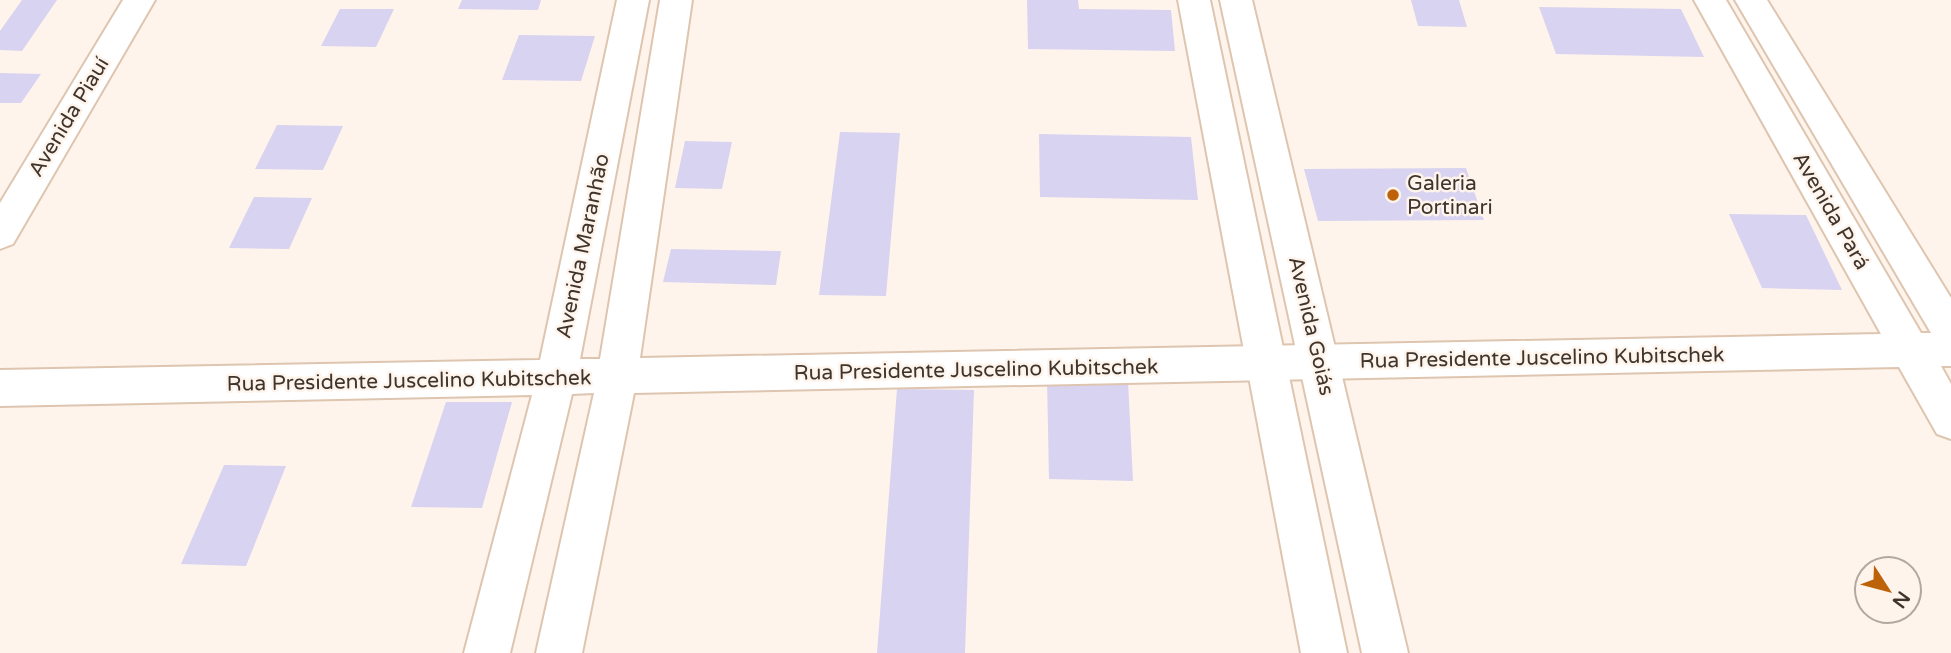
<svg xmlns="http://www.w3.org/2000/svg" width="1951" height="653" font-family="'Varela Round',sans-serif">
<rect width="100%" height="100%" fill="#fef4eb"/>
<!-- building -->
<path fill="#d8d3f0" d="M22,0H57L22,51L0,50V31Z
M462,0H541L538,10L458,9Z
M1027,0H1078L1079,9L1171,10L1175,51L1028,49Z
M1411,0H1459L1467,27L1418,26Z
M1539,7L1681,9L1704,57L1556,54Z
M340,9H394L376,47L321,46Z
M519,35L595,36L581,81L502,80Z
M0,73L41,74L21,103H0Z
M277,125L343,126L323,170L255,169Z
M840,132L900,133L886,296L819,295Z
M1039,134L1191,137L1198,200L1040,197Z
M685,141L732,142L722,189L675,188Z
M1466,168L1484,220L1318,221L1304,169Z
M254,197L312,198L289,249L229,248Z
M1729,214L1806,215L1842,290L1762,288Z
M671,249L781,251L776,285L663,282Z
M1047,379L1128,381L1133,481L1049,479Z
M897,389L974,390L965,653H877Z
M446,402H512L482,508L411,507Z
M224,465L286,466L246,566L181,564Z"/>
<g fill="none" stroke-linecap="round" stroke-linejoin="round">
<!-- minor casing -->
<g stroke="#dec5b0" stroke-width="4">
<path id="minor" d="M123,0H155L13,244L0,249V203Z
M617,0H649L580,359H600L660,0H692L640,358L1881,334L1694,0H1726L1921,333H1931L1735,0H1767L1951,298V366H1941L1951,384V439L1937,434L1899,367L634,393L582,653H536L594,393L572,394L510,653H464L532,395L0,406V370L540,360Z"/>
</g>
<!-- primary casing -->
<g stroke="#dec5b0" stroke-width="4">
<path id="primary" d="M1178,0H1210L1347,653H1301Z
M1220,0H1252L1408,653H1362Z"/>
</g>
<!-- minor -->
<use href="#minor" fill="#fff" fill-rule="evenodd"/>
<!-- primary -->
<use href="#primary" fill="#fff" fill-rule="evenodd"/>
</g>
<!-- markers -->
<circle fill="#bd6208" stroke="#fef4eb" stroke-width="2.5" cx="1393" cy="195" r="7"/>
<g text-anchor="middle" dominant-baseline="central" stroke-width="5" stroke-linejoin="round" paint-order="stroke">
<!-- street labels -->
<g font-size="21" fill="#3f352d" stroke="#fef4eb">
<text transform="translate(69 117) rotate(-59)">Avenida Piauí</text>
<text transform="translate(1831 211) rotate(60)">Avenida Pará</text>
<text transform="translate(583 246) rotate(-78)">Avenida Maranhão</text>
<text transform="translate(1311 326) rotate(77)">Avenida Goiás</text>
<text transform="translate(1542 358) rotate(-1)">Rua Presidente Juscelino Kubitschek</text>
<text transform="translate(976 370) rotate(-1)">Rua Presidente Juscelino Kubitschek</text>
<text transform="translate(409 381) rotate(-1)">Rua Presidente Juscelino Kubitschek</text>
</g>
<!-- poi labels -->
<g font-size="21" fill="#3f352d" stroke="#fef4eb" text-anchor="start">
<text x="1407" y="183">Galeria<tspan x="1407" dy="24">Portinari</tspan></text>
</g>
</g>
<!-- north arrow -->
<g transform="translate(1888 590) rotate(126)"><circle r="33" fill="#fef4eb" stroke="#b2a89f" stroke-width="2"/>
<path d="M0-5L12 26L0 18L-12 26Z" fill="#bd6208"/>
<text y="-10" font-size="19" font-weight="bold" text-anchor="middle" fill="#3f352d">N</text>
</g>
</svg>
